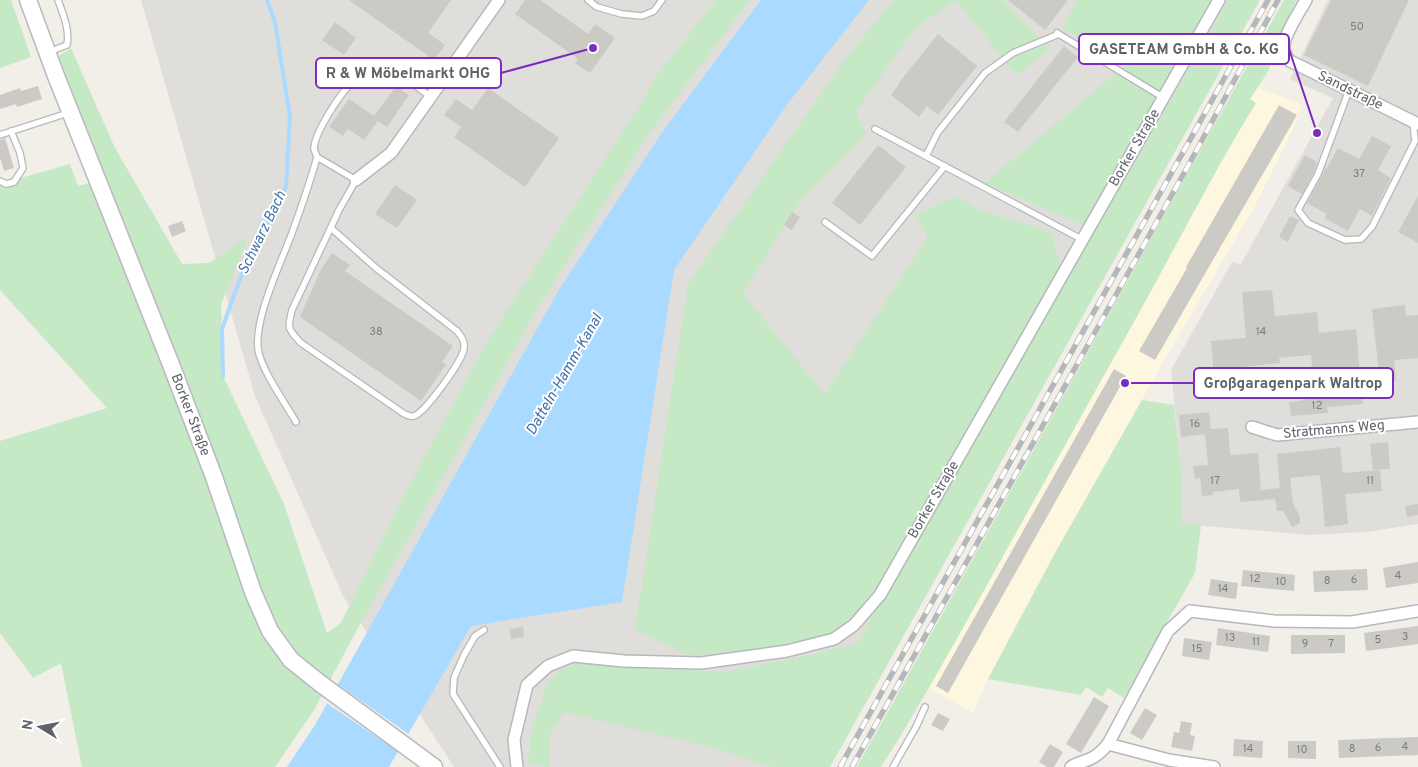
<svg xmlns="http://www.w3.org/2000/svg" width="1418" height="767" font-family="Overpass,sans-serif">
<rect width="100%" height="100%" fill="#f1efe8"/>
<!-- commercial -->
<path fill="#fef7e0" d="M1258,87L1301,105L1297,121L1256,204L1161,366L1055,553L988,679L973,713L929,688L1140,310L1235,137L1256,104L1250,99Z"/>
<!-- industrial -->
<path fill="#e0deda" d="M141,0H1243L815,767H454L343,596L255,396Z
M1328,0H1418V524L1366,532L1309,535L1181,524V466L1171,370L1232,262L1241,264L1333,98L1290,79Z"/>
<!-- green -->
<path fill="#c5e8c5" d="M0,0H11L31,57L0,68Z
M716,0H750L649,134L540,304L353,637L314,710L275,767H82L61,663L33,678L0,633V441L107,408L0,290V184L70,164L78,186L104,180L57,57L71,48L114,146L182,264L209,263L249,236L221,304L223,376L284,504L327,633L341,623L401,500L490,337L640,105L655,78Z
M894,0H1003L1050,49L1017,75L956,1L915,28L856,112L866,135L799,202L743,294L825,394L928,237L915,215L956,196L982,211L1051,232L1061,266L899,551L867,604L831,634L761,650L689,655L635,630L688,284L849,54Z
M1077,0H1211L1085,226L985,183L1127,64L1062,28Z
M1229,0H1260L830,767H773L717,749L565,712L551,730L549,767L536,765L528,766L531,731L547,684L559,671L576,663L725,672L815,654L857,643Z
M1284,0H1297L1273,48L1269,70L1250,99L1256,103C1214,171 1179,241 1140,311C1094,393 1048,476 1002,558C963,628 924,699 881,767H857Z
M1142,400L1174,405L1181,466V523L1201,525L1195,573L1124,698L1108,688L1102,697L1086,687L1081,695L988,679L1055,553Z"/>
<!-- water -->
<path fill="#aadaff" d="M761,0H869L786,106L674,270L622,602L471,626L389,767H287L315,725L560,288L661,134Z"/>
<!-- pier -->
<path fill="#f1efe8" d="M336,683L410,735L400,753L325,702Z"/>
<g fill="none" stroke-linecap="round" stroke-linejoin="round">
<!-- stream -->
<path stroke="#aadaff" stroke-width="4" d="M223,376L222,329L243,271L286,187L290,117L275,22L267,0"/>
</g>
<!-- building -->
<path fill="#cccac5" d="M349,0H451L428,33L445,45L434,60Z
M525,0H540L588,34L595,24L615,38L590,73L575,63L578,59L515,14Z
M1008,0H1068L1045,30Z
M1331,0H1409L1368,86L1304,55Z
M335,22L356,38L344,55L322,40Z
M938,34L977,66L938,115L927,106L919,117L891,95L899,84H898Z
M1064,46L1078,57L1018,132L1004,122Z
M38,86L42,99L17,107L16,104L0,109V95L20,88L21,91Z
M396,86L409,95L387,127L378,121L364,140L348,129L343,136L329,127L349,99L374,116Z
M488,88L559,138L525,187L454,137L461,127L444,115L456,99L472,110Z
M1279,105L1297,115L1155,360L1139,351L1187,268L1186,267Z
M1372,136L1391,146L1378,170L1391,178L1372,216L1360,209L1348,231L1324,218L1327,214L1307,203L1322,176L1326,167L1327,168L1338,148L1359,159Z
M5,138L14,168L4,171L0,158V140Z
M878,145L906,167L860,225L832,203Z
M1305,155L1317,162L1314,172L1302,194L1288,186Z
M395,185L417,200L397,228L375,214Z
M1418,196V243L1398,232Z
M792,212L800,217L792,230L784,225Z
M1290,216L1299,220L1288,242L1279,237Z
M182,221L186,231L172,237L168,226Z
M332,253L350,265L345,271L453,346L442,362L446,365L421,401L300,317L320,271Z
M1272,290L1275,316L1317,312L1319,333L1356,329L1363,404L1327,407L1328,413L1291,416L1289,402L1305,400V399L1341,396L1339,375L1313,378L1311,355L1279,358L1280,363L1242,367L1244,384L1215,387L1211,341L1246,338L1242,292Z
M1405,305L1406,316L1418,315V358L1394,360L1396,381L1380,382L1372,309Z
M1114,369L1126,376L948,693L936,686Z
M1209,412L1211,429L1228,428L1230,455L1258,453L1261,490L1280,488L1277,454L1340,447L1343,473L1380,470L1382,491L1345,494L1348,524L1325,527L1320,475L1290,478L1293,503L1300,517V523L1292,527L1283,511H1277L1275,499L1240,502L1239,489L1213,492V495L1202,496L1200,478L1195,479L1193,466L1208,465L1205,434L1181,437L1179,415Z
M1388,442L1390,469L1373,470L1370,444Z
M1418,504V515L1407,517L1405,506Z
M1418,562V583L1386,588L1383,568Z
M1367,569L1368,590L1314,592L1313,571Z
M1243,570L1295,575L1294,591L1241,586Z
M1211,579L1238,583L1236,599L1208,595Z
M1418,626V644L1366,651L1364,633Z
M523,627L524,637L511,639L510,629Z
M1218,628L1270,636L1268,652L1216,645Z
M1291,635H1345V653L1291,654Z
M1184,638L1212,642L1209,660L1182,656Z
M1094,697L1109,706L1081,753L1066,744Z
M1145,708L1157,715L1142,740L1130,733Z
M938,713L950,719L943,731L931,725Z
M1181,721L1192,723L1190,735L1195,736L1192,751L1171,747L1174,732L1179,733Z
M1418,737V755L1339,758L1338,740Z
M1234,739L1263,741L1262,758L1233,756Z
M1288,741H1316V759L1288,758Z
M1050,744L1063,752L1054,767H1047L1039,762Z"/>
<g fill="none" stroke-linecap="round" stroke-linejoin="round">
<!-- lane casing -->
<g stroke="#b5b8bc" stroke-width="8">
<path id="lane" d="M588,0L597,7L622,14L642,16L654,11L662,0
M1057,33L1164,98
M49,52L67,45C70,30 63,14 58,0
M1349,90L1318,174L1298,210L1308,223L1345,240L1361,239L1372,227L1415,141L1413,122
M875,129L1083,240
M0,135L68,113
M926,156L938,132L985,73L1013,53L1059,34
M0,181L6,184L14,182L23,168L20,153L11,131
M825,222L872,256L945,166
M331,228L376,268L457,331C461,336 465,341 464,348C464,359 424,414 414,416C409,417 404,414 400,411L301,343C288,329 287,329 292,310L339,210L356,180L317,157C316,154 315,152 314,149C314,133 342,90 355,80C362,74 375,69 384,69C397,69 419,89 431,97
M296,422C284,401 266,377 259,354C251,324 281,263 292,233C301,208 310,183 317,157
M484,630L475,636L464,655L454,678L453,694L500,767
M893,767L916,727L925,707"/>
</g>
<!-- street casing -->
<g stroke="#b5b8bc" stroke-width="14">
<path id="street" d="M1306,0C1300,11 1284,35 1284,46C1284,52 1286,57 1290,61L1418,124
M356,180L391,153L499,0
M1252,427L1277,435L1418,422
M1108,744L1169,760L1214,767
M517,767L514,740L527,685L548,666L573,656L624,661L701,663L787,651L834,639L854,625L880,595L1219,0
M1071,767C1076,763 1083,762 1090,759C1097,756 1103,750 1108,744L1168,631L1190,611L1274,621L1352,622L1418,611"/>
</g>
<!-- secondary casing -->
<g stroke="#b6babf" stroke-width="19">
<path id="secondary" d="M28,0L56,76L170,362L214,477L253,592L270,631L291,660L321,684L434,767"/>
</g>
<!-- lane -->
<use href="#lane" stroke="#fff" stroke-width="5.5"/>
<!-- street -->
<use href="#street" stroke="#fff" stroke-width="11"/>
<!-- secondary -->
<use href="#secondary" stroke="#fff" stroke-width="16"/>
<!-- rail casing -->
<g stroke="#b6b7b8" stroke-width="5.5">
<path id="rail" d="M840,767L1268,0
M852,767L1188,166L1278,0"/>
</g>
<!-- rail -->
<use href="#rail" stroke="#fff" stroke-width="4" stroke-dasharray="11" stroke-linecap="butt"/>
</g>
<g text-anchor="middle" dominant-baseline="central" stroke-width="4" stroke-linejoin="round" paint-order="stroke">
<!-- number labels -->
<g font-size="11" fill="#7a7d7f">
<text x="1357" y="27">50</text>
<text x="1359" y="174">37</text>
<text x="376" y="332">38</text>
<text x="1261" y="332">14</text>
<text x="1317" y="406">12</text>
<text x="1195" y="424">16</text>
<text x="1215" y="481">17</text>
<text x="1370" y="481">11</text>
<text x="1398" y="576">4</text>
<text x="1255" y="579">12</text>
<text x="1354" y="580">6</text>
<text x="1327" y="581">8</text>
<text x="1281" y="582">10</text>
<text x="1223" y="589">14</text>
<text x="1405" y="637">3</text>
<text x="1230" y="638">13</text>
<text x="1378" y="640">5</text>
<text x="1256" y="642">11</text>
<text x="1305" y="644">9</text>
<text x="1331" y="644">7</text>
<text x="1197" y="649">15</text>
<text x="1405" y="747">4</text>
<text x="1378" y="748">6</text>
<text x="1248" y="749">14</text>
<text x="1352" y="749">8</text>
<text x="1302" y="750">10</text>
</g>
<!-- street labels -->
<g font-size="14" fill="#5f6368" stroke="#fff">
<text transform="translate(1350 91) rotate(26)">Sandstraße</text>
<text transform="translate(1135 148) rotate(-60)">Borker Straße</text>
<text transform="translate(190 415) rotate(69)">Borker Straße</text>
<text transform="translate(1334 430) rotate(-5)">Stratmanns Weg</text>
<text transform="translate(934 500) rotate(-60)">Borker Straße</text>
</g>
<!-- water labels -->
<g font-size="15" font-style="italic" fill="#4174aa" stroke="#fff">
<text transform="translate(263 233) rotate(-64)">Schwarz Bach</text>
<text transform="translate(565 375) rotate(-60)">Datteln-Hamm-Kanal</text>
</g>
</g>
<!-- callouts -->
<path fill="none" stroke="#7b2cbf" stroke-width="2" d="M1317 133L1289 49M593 48L501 73M1125 383L1194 383"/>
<g fill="#7b2cbf" stroke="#fff" stroke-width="2">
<circle cx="1317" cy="133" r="5"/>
<circle cx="593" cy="48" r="5"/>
<circle cx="1125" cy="383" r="5"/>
</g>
<g fill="#fff" stroke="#7b2cbf" stroke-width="2">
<rect x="1079" y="34" width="210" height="30" rx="5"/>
<rect x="316" y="58" width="185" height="30" rx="5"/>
<rect x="1194" y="368" width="199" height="30" rx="5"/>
</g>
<g font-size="15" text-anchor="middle" font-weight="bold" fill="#5f6368">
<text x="1184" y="54">GASETEAM GmbH &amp; Co. KG</text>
<text x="408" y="78">R &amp; W Möbelmarkt OHG</text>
<text x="1293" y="388">Großgaragenpark Waltrop</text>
</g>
<!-- north arrow -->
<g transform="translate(40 727) rotate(280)" stroke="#ffffff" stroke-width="4" paint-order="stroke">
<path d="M0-4L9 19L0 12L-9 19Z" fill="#5f6368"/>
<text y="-8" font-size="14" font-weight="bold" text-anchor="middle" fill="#5f6368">N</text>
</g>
</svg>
